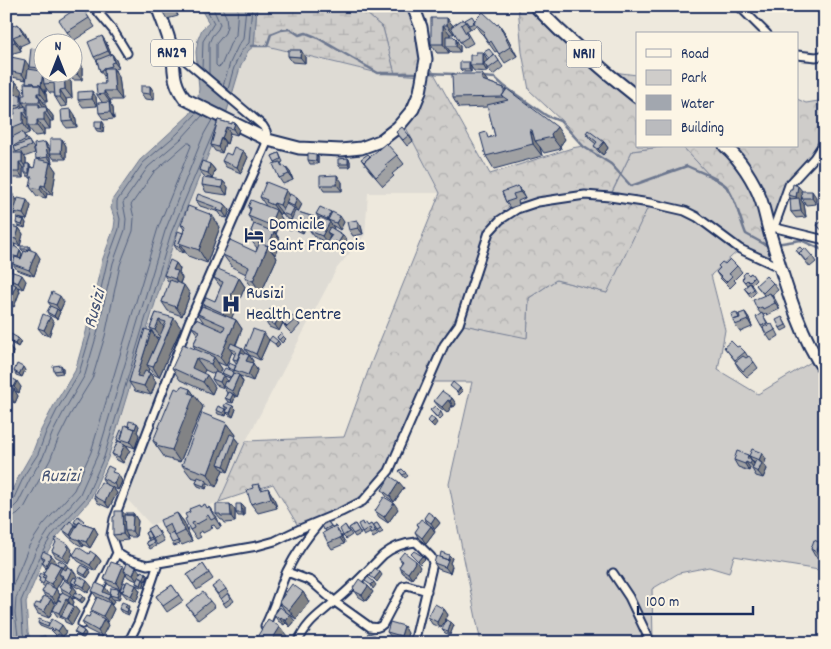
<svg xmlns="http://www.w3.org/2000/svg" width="831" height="649" font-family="Dekko,sans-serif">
<defs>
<pattern id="forest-crowns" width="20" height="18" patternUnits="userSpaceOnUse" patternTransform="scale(1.25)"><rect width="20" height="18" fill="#cfcdca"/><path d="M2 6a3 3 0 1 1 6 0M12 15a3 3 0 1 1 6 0" fill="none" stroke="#b1b0b0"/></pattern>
<pattern id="wetland-marsh" width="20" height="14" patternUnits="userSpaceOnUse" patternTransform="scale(1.25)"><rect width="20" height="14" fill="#cfcdca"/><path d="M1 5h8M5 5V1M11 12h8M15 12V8" fill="none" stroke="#b1b0b0"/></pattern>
</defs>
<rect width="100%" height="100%" fill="#eee9dd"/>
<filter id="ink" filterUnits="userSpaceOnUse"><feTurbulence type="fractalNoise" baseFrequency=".02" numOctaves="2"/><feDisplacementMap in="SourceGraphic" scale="10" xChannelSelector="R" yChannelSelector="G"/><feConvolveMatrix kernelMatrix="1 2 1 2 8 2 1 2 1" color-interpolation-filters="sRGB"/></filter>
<g filter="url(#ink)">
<!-- built -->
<path fill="#dedbd4" d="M254,46H267L378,73L424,76L403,122L440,193H368L365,235L337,268L246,441L219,502L151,525L124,496L134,469L109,458L176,234L215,138L240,68L248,50Z"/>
<!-- green -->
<path fill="#cfcdca" stroke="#757e94" d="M667,146H682L712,178L725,186L733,199L746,234L771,237L782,268L740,249L711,275L725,330L718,370L758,394L816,359L825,371V571L734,556L729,573L709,567L679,573L652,589L653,643H481L449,484L472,382H428L459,324L527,337L529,298L556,280L607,293L610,197L632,151Z"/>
<!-- forest -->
<path fill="url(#forest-crowns)" stroke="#757e94" d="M358,6H413L426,59L490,174L572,148L583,146L567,126L529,90L522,52L518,6H535L605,71L637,75V146H667L632,151L610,196L650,203L607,293L556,280L529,298L527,338L459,324L444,345L389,471L363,501L300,529L273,484L219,502L246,441L344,437L371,363L440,193L403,122L424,76L395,74L383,28Z
M797,99L806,103L825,100V141L793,180L771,237L766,245L746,234L733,199L725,186L712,178L682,146H797Z"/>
<!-- wetland -->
<path fill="url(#wetland-marsh)" stroke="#757e94" d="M257,6H358L383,28L395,74L378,73L267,46H254Z"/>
<!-- water -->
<path fill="#a2a7af" stroke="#6c778f" d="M199,6H257L254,46L248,51L240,68L224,121L215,138L176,234L108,458L90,500L57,537L45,556L26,602L28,632L31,643H6V502L21,472L33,451L41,430L54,405L75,371L86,332L102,261L114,228L115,220L111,208L112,200L140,160L190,114L197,102L199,89L196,52L198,39L202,29L209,23Z"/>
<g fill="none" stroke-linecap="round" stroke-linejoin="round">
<!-- shore -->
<path stroke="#515f7e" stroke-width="1" d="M221,6L226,16L227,26L225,33L216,44V65L218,67L221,66L231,42L236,35L238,6
M202,69L203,41L214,23L205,6
M209,74V43L212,36L218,29L220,24L212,6
M223,86L230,63L238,46L243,39L246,6
M228,90C232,74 236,53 249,43L252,6
M6,503L13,500L25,474L38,454L46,432L58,408L79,373L91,333L107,262L119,229L120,219L117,208V201L143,163L177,134L197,113
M6,509L13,508L18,503L31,477L43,457L52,434L64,411L85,375L97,334L113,263L125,230L126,219L123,203L148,167L181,139L203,115
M6,517L17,515L24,508L50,460L59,437L70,415L92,379L105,336L120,265L133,231L134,218L131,205L154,172L187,143H190L191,146L158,228L91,452L74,490L43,525L29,546L9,595L8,613L11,643
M43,550L53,534L86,498L104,457L171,233L215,128
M19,643L15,613L16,598L36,550L49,530L80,494L98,454L165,231L204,134L212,120
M26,643L23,633L21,601L40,557"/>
<!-- stream -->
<path stroke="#6c778f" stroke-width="2.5" d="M251,46H267L271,34L281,30L290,29L299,35L306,33L316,37L378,73H419
M427,73L454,74
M482,77L495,78L504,86L547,116L560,121L584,147L611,164L631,186L687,166C699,172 717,177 726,186C736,198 740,220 746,234L766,245H771
M776,244L801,240L825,251"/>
<!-- minor casing -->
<g stroke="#1b2f5e" stroke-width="11">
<path id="minor" d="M93,6L113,30L127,53
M739,6L767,34
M172,49L263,126L266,131L268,140L189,322L114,519L111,535L117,553L127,559L147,565L257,546L275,541L300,529L341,512L363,501L389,471L444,345L459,324L489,232L500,220L517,209L538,202L585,195L610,197L650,203L685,211L697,217L740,249L781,268
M797,55L816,57L825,55
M772,227L825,240
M774,227L789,185L814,158L825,141
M287,572L311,581L335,602L370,627C376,628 379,628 383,624L403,586L407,585L427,591
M613,573L629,597L651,643
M82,624L117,553
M265,626C274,609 279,589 287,571C296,553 307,537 320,522
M128,643L138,623L158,564
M297,643C308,621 317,617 334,602C352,588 367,571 383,555C393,547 403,543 416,542L431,557L433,563L414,643"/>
</g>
<!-- primary casing -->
<g stroke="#1b2f5e" stroke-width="15">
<path id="primary" d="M157,6C162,20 168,33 171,47C176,68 170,79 185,99L268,140L299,148L341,150L361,148L380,141L398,127L413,109L420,92L426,59L421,27L413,6"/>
</g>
<!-- trunk casing -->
<g stroke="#1b2f5e" stroke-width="15">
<path id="trunk" d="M535,6C567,39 601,69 637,97
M725,146C740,159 754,181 761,200C765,212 767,224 771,237C784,279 799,335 825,371"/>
</g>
<!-- minor -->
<use href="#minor" stroke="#fcf5e5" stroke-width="7"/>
<!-- primary -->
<use href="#primary" stroke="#fcf5e5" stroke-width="11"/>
<!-- trunk -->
<use href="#trunk" stroke="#fcf5e5" stroke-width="11"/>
</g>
<!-- wall -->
<path fill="#a0a1a3" stroke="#1b2f5e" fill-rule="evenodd" d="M159,6H175L178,16L167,19Z
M87,15L95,27L73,41L67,32Z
M447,18L453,26L463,19L470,29L466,31L473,43L464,48L454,31V34H450V36L460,46V52H451L449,50V53H437L431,44Z
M465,20H475L497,25L499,24L505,33L517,56L505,63L497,51L495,52L483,35L480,32L476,26L471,29Z
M6,28L25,33L29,42L20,46L21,51L6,55Z
M106,42L111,54H112L116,60L119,68L115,69L116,73L119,77L122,100H110V104L113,108L114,119L104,120L99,113L102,102L97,95L105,84L104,76L100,71L97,61L94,57Z
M42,50V72H52L51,74L71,82L72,98L66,99L67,106L61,107L55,97L54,93H50L46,88V92H45L46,94L47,102H43L46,107L53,116V121H50V129H44V135L35,136L29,128V133L24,135L33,147L35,153L24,157L26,159V164H29L31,167L34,168L45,142L49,148L50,151L62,139L66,146V159H54L50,153L52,163L51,164L56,171L52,195L47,194L46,198L37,196L30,187L32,180L29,176H27L25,173V168H23V178H9L6,174V162H10L6,157V153H13L10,148L8,139L6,137V79L16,82L23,91L21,96L22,98L25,95L28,72L26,80L12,77L8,71L29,66Z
M476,55L487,59V61L495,55L503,67L493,75L487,67V72L474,71L471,67V72H463L460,69L469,62L470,63Z
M288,56L305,57V63L292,62Z
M78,59L82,66V80H73L68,74Z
M488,82L504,88L506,91L565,139L560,146L561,149L544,153L540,147L542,156L494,169L486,156L490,137L495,136L488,107L459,108L453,98Z
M150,86L154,92V100L145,99L141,93Z
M96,97L97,106L83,107L78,100Z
M75,115L77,127L67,128L62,122Z
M218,120L232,124L235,123L239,129L237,135L230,133L227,144L225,143L222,153L215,151L211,145Z
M102,121L104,124L103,132L97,131L95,128Z
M396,132L409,135L413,141L407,146Z
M586,133L604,142L608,148L603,155L599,152L594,146L596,144L590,139Z
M243,151L248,157L241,173L226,167L222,161L231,155Z
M279,153L283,162L281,163L283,166L290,172L293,180L283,184L279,178L276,163L272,156Z
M397,155L404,164L392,174L394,176L383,186L370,171L361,159L370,156Z
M318,157V164H310L308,160Z
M348,158L350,161V167H340L338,164Z
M210,164L215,170L212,179L204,176L199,170Z
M223,181L228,187L227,195L206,192L202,185Z
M342,182V191H324L320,185Z
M6,190L11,192L17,200L31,206L27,220L18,218L15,213L14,215L6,212Z
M286,190L290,195L302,204L298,212L317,218L319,220V218L316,214L331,212L344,222L340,230L332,225L334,228L333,229L343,235L347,241L342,249L340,248L337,252L331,249L327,242L330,237V236L327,243L315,237L310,231L311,229L306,226L303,233L294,229L293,227L291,230L287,228L285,225L291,220L287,219L282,213L281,212L280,215L279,214L282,219L276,234L281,241L274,255L277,258L261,293L253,289L245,277L246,274L232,267L223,255L256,252L257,248L250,239L252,233L251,231L254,224L248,216L250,210L248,207L266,206L260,197Z
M502,192H522L525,198L518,201L519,205L510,208L506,202Z
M788,195L816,197V204L806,205L802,198V197L801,200L804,204L806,217L796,218L791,212V199Z
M196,200L225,204L230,210L227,218L222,217L219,212L200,206Z
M24,220L26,223L25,228L18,226L16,223Z
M357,220L361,226L363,234L353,236L349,230Z
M821,222L825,227V231L823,232L817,225Z
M6,225L19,228L23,234L20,246L14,244L15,246V247L20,250L22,254L21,259L24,252L21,249L29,246L31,250L40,258L34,276L17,270L13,264L15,259L12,257L9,263L12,268V272L7,271L6,277V252L10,255L12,250L8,249L7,252L6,251V238H7L6,237Z
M181,225L220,227L207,263L188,256L184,250V253L178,251L174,245L183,233L184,229Z
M796,250H803L812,256L816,262L810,267Z
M176,263L180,269L179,273L182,278L180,284L190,294L182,316L168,311L162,302L170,282L168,281L164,275Z
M725,264L737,266L742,272L734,280L736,282L730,288L720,278L716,272Z
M751,273L756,280L751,285L756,292L751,297L744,288L750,283L747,285L742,279Z
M214,278H239L245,287L231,318L236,320L242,329L236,345L242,348L246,354L249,355L253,361L252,363L257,370L253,381L240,376L243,382L237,397L233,395L235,397L233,403L228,402L225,398L227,393L224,388L216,385L212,379L214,374L205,370L203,373L215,387L212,394L180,380L172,368L196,350L193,345L198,335L192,327L204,323L198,314L205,307L203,304L215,301L221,287ZM232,352L235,355L233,359L237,364L236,366L227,367L229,369L222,373L224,376L230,378L228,382L220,374L222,369L217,362L226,366Z
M10,280L26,281L23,289L18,287L20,291L14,307L6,304V282L13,284Z
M773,283L778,290L772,295L780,309L767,315L766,314L763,315L769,325L776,330L779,336L771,341L761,326V314L757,309L764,295L756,285Z
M48,302H64L60,311H58L60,312L57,319L49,315L47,312L51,306Z
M736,312L738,315L745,312L749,318L752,327L740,332L735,325Z
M156,313L181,328L159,377L153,374L149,368L148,372L150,373L156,382L151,395L135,391L129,382L151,331L158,340L159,338L156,337L150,328Z
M280,314L284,320L296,319L300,325L292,334L286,328L283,323L279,331L269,327L265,321Z
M782,317L788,328L782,331L780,328Z
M54,323L49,336L43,334L38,328Z
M283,336L286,339L282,343L277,337Z
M18,338L21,341L18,347L11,343L8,340Z
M269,340L260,360L249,355L245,349Z
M6,344L9,345L13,352L10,361L6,360Z
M724,347L745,352L748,357L754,362L758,368L747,377L739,369L735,362H736Z
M63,368V373L56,374L54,371Z
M25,370L22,377L16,375L14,371Z
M6,378L21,387L19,393L15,391L18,396L15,403L6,400V386L8,387L6,384Z
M190,389L203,407L180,462L165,458L153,441L179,390Z
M452,398L456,404L454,407L452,406L447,413L439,407L434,401Z
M224,406H233L236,409L233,417L229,415L227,413L226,416L218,414L216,410L225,409L227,411V410Z
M430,410L441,412L443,416L439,420Z
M227,423L236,435L235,437L239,442L228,472L223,470L216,487L208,483L206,489L198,486L196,483L198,479L191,477L182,465Z
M128,426H139L137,432L139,435L135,448L126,445L130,450L123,463L117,460L112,454L118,442L117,440Z
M748,455L754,464L755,463L753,462L749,456L766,459L764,465L767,469L763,478L756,476L752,469L750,468L749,471L738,467L734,460Z
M402,469L408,476L405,478L399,471Z
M117,474L122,481L118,490L113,488L117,493L109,508L98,503L94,496L105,484L102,478Z
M259,484L263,490L274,498L277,508L258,513L251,504L253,488Z
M404,488L394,502L387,497L382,490Z
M230,504L235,510V522L225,523L223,520H221L216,514Z
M241,504L244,507V516H238L236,513Z
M200,507H207L216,516L221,527L217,529L214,525L211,526L213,528L203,533L202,531L198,533L201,537L197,539L190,530L187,518Z
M398,509L388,523L379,517L375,511Z
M133,513L138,521L136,537H129L127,535L128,540L118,541L113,535L126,515Z
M177,513L184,522L192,541L182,545L178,540L180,544L174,546L168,535L163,528Z
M435,517L440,523L435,529L431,526L435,532L426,544L419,539L415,532L419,527L417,524H428L424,518Z
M74,522L86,524H85L94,527L98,534L90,548L84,545L83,547L76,543L68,536L63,530L76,527L77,526Z
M328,522L332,527L335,526L345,542L344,544L332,549L328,543L326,531L322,525Z
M377,523L383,532L379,534L373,525Z
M355,524L361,534L355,537L349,528Z
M371,524L378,535L373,538L370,533L364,536L362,533L363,525L368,526Z
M345,525L352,535L346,539L343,536Z
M148,531L156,546L150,549L146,542L149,540L145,533Z
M159,531L164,541L157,545L153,539Z
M54,541L72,550L71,551L73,553L68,563L56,557L52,551L56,543Z
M821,543L825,548V560L822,557L820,559L815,556L811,549Z
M89,554L96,555L101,561L95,571L78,561L73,555Z
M51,555L56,561L55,563L68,567L77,576L75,578L92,587L88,593L79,587L78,588L73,585L72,583V585L77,591L76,592L83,596L85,599L82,603L75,598L74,599L71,598L74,602L73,605L74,606L79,612L72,625L65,622L64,619L57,616L53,610L59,601L58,600L56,603L52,601L55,605L49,618L38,614L34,607L40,604L45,596L42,592L45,587L41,584L39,581L40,579L38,577L43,575L46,568L42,563L44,560L41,556ZM62,578L64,580L59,587L63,592L60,595L56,589Z
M449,555L452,558L450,563L452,566L450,573L438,569L434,563L440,557Z
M399,558L420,567L412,579L403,573L399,567L402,562Z
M203,564L213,579L197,590L187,575Z
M125,569L146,573L148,576L146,581L144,580L145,582L143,588L138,586L136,583L137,581L128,577L126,574L120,589L109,585L104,579Z
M78,571L91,572L87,578L80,574Z
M136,585L140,591L136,602L127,598L120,590Z
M172,585L183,601L167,612L156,596Z
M368,586L373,592L366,601L359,597L353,588Z
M212,587L226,589L234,601L226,607Z
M119,589L121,592L119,600L113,599L114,601L112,605L110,604L114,609L108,622L106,621L108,625L102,637L86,629L82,622L93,613L91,610L97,598L92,591L110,594H109L110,595Z
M303,592L309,602L296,619L285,611L279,602Z
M210,601L215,607L198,620L186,605Z
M127,604L129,607L128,609L130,612L129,615L121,612L119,609Z
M444,609L448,615L441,628L432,624L428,617Z
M274,615L295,621L290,627L286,623L284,625L278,621Z
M38,623L66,631L63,637L66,639L68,643H54L53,641L56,635L50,629V630L40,626Z
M454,625L450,635L445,633L442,630Z
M84,631L86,634L83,639L77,635L74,632Z
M387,632L408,633L405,642L392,638Z"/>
<!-- shaded-wall -->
<path fill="#828385" stroke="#1b2f5e" d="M172,6H175L178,16Z
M447,18L454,27V34L447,25Z
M18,24L25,33L29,42L23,33Z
M499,24L505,33L517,56L510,47Z
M443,25L450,34L449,46H446L449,50V53L443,44Z
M102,36L106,42L112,57L108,51Z
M13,37L20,46L21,51L15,42Z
M456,39L460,46V52L456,46Z
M301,50L305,57V63L300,57Z
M483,52L487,59V72L483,65Z
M112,54L116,60L119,68L114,62Z
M78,59L82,66V80L77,74Z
M25,60L29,66L26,80L22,74Z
M469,62L471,65H470L471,67V72L469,69Z
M113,68L119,77L122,100L115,91Z
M43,72H44L48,77L44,84L46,88V92L41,86Z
M64,73L71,82L72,98L65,89Z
M482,74L489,83L482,80Z
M16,82L23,91L21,96L25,102H22L32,116V121L13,94Z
M34,83L40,85L46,94L47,102L34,85Z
M150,86L154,92V100L150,94Z
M60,90L66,99L67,106L60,97Z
M92,91L96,97L97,106L92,99Z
M104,91L110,100L111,104L104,94Z
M37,93L46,106V111L37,96Z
M109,102L113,108L114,119L110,112Z
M39,104L50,121V129L44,120L39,107Z
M46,107L53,116V121L47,112Z
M71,109L75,115L77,127L72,121Z
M23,112L29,121L28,126L29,128V133L23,123Z
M37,120L44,129V135L37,126Z
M102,121L104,124L103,132L101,129Z
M235,123L239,129L237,135L233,129Z
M226,127L230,133L227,144L222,138Z
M557,127L565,139L560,146L561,149L552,137L551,134Z
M530,130L537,141H535L540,147L542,156L533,144Z
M221,137L225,143L222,153L218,147Z
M62,139L66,146V159L61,153Z
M45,142L49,148L52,163L48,157Z
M604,142L608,148L603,155L598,149Z
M243,151L248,157L241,173L237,167Z
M22,153L26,159V168L22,162Z
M316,154L318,157V164L316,161Z
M348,158L350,161V167L348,164Z
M19,162L23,168V178L19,172Z
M50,162L56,171L52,195L45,186Z
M29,164L31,167V176L29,173Z
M210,164L215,170L212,179L208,173Z
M285,166L290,172L293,180L289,174Z
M337,175L342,182V191L337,185Z
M223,181L228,187L227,195L222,188Z
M41,185L47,194L46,198L40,189Z
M518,186L522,192L525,198L520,192Z
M798,186L803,192L801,200L804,204L806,217L801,211L800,203L796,197Z
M286,190L293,200L286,203L289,207L287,214L280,205Z
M812,191L816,197V204L812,198Z
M11,192L19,203L14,212L15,213L14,215L10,209V195Z
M297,198L302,204L298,212L294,206Z
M27,200L31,206L27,220L23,214Z
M274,203L281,212L280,215L273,205Z
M225,204L230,210L227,218L223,212Z
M294,208L298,214L294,222L290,216Z
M276,210L282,219L276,234L270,225Z
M331,212L335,218L328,220L334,228L331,235L327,232L330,236L327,243L322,236L329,222L327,219Z
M212,215L220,227L207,263L199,250Z
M340,216L344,222L340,230L336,223Z
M317,218L321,224L318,232L314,225Z
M24,220L26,223L25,228L22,225Z
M301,220L306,226L303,233L299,227Z
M357,220L361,226L363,234L358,228Z
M291,224L293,227L291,230L289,227Z
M19,228L23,234L20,246L16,239Z
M274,232L281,241L275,255L268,246Z
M343,235L347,241L342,249L338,243Z
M11,240L15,246L14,250L9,244Z
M335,241L340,248L337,252L332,246Z
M180,244L184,250V253L179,247Z
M268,246L277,258L261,293L253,281Z
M20,250L22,254L20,260L18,257Z
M36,252L40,258L34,276L29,270Z
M10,254L12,257L9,263L12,268V272L6,264V261Z
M176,263L180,269L179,273L182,278L179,285L175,279L173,270Z
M22,275L26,281L23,289L18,283Z
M239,278L245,287L230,322L223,313Z
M16,285L20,291L14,307L9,301Z
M184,285L190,294L182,316L176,307Z
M770,293L775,299L780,309L775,303Z
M60,296L64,302L60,311L56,305Z
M57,309L60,312L57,319L54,316Z
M745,312L749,318L752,327L748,320Z
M280,314L284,320L279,331L275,325Z
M50,317L54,323L49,336L44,330Z
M174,318L181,328L159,377L153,367Z
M159,320L165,329L162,339L155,330Z
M236,320L242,329L233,350L229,348L232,352L226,366L220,357Z
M151,331L158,340L147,365L149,368L144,385L137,376Z
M264,333L269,340L260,360L256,354Z
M18,338L21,341L18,347L15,344Z
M278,341L280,344L277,347L275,344Z
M9,345L13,352L10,361L6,356Z
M242,348L247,354L241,366L237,360Z
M249,355L253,361L251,367L246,361Z
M214,357L222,369L219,376L211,364Z
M196,358L205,370L200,380L192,368Z
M253,363L257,370L253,381L248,375Z
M61,365L63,368V373L61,370Z
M23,367L25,370L22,377L19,374Z
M150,373L156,382L151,395L144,386Z
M207,375L215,387L212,394L203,382Z
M223,375L228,381L223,387L220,382Z
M239,375L243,382L237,397L232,391Z
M17,381L21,387L19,393L14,387Z
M460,388L463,391L459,395L457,392Z
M14,389L18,396L15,403L10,397Z
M190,389L203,407L180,462L172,450Z
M233,394L235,397L233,403L230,400Z
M452,398L456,404L454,407L450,401Z
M448,400L452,406L447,413L442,407Z
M233,406L236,409L233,417L230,413Z
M225,409L227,412L226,416L223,413Z
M435,420L437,423L434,427L431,424Z
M137,423L139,426L137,432L139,435L135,448L130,442Z
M227,423L236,435L235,437L239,442L228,472L224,466L218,464L223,470L216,487L208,474Z
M125,444L130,450L123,463L119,457Z
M762,453L766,459L764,465L767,469L763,478L758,472L762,464L759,460Z
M748,455L756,467L755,470L747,459Z
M746,462L750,468L749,471L745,464Z
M118,474L122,481L118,490L114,484Z
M206,480L208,483L206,489L204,486Z
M399,482L404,488L394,502L390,496Z
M112,487L117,493L109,508L105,502Z
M268,488L274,498L277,508L271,498Z
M394,503L398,509L388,523L384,517Z
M230,504L235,510V522L231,516Z
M241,504L244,507V516L242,513Z
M209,507L216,516L221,527L215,518Z
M122,511L127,517L125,531L127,535L128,540L123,534Z
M133,513L138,521L136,537L132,531Z
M177,513L184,522L192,541L185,531Z
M435,517L440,523L435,529L431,523Z
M75,525L79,531L72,537L70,535Z
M335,526L345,542L344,544L340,538Z
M431,526L435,532L426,544L422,538Z
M94,527L98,534L90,548L86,542Z
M79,539L84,545L83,547L79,540Z
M821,543L825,548V551L820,559L816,552Z
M68,544L72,550L71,551L73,553L68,563L63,557Z
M51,555L56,561L50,571L46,565Z
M96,555L101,561L95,571L90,565Z
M449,555L452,558L450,563L452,566L450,573L445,567Z
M422,556L425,559L420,564L418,561Z
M416,561L420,567L412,579L408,573Z
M66,564L68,567L65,571L63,568Z
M61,566L65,572L59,574L62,578L56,589L60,595L56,603L52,597L55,589L51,584Z
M123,566L127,572L124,571L126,574L120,589L116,583Z
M136,567L141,573L137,581L133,575Z
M72,569L77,576L73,583L71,582L72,583L71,586L67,580Z
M89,569L91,572L87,578L85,575Z
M380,572L382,575L377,582L374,579Z
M146,573L148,576L146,581L144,578Z
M143,579L145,582L143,588L141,585Z
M87,581L92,587L88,593L84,587Z
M374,582L376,585L373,589L371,585Z
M72,585L77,591L73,596L75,598L74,599L70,593Z
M136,585L140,591L136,602L131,596Z
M368,586L373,592L366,601L362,595Z
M105,587L110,594L108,598L103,592Z
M119,589L121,592L119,600L117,597Z
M303,592L309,602L296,619L289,610Z
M110,595L114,601L112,605L108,599Z
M70,596L74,602L72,607L68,600Z
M83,596L85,599L82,603L80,600Z
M51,599L55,605L49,618L44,612Z
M66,599L70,605L61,616L59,613Z
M110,603L114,609L108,622L103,616Z
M127,604L129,607L128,609L130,612L129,615L127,612L125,607Z
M74,606L79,612L72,625L67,619Z
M444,609L448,615L441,628L437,622Z
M290,615L295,621L290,627L286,621Z
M281,617L286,623L284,625L280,619Z
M104,619L108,625L102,637L98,631Z
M451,622L454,625L450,635L448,632Z
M62,625L66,631L63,637L58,631Z
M404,626L408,633L405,642L401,636Z
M280,627L287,636L282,643H270Z
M84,631L86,634L83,639L81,636Z
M375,635L377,638L375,643H372Z"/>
<!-- building -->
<path fill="#babbbe" stroke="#1b2f5e" d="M80,6H81L89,18L67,32L59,20Z
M483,12L497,25L499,24L510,47L499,54L491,41L489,43L483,34L485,32L473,22Z
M472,16L475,21L474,23L469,25L465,20Z
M431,18H447V25H443V44H431Z
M463,19L465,22L461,25L468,37L460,42L451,27Z
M18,24L23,33L13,37L15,42L6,44V28Z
M102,36L108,51L94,57L88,42Z
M446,36H453L456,39V46H446Z
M31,48L42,50V68L29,67Z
M489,49L494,55L489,59L484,52Z
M288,50H301L300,57L288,56Z
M476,52H483V65H470V55H476Z
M112,54L114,62L111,63L112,66L104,68V69L100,71L97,60Z
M495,55L499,61L488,69L484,63Z
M11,57L25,60L22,74L8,71Z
M72,59H78L77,74H68V72H72Z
M460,62H469V69H460Z
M104,68H113L115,91H104V94L97,95L96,84H105Z
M28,69L42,71L43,72L41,86L40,85H35L34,83H26Z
M64,73L65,89L60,90V97H55L54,83L44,84L43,75Z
M452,74H482V80L504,88V93L502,96L503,97L453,98Z
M6,79L16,82L13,94L21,95V105L6,107Z
M24,83H34V85H40V93H37V96H39L40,102H22V95H25Z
M141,86H150V94L141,93Z
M507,89L557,127L551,134L552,137L535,141L532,130H530L533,144L486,156L480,134L486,132L488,138L495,136L487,105L508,100L502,96Z
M92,91V99L78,100V92Z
M109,102L110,112L99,113L98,103Z
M28,104H39V107H46L47,112H44V120H37V126H28Z
M26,106V112H23V123L6,130V117L15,114L14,109Z
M71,109L72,121L62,122L61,110Z
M218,120L232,124V122L235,123L233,129L226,127L222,138L221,137L218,147L211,145Z
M95,121H102L101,129L95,128Z
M402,127L409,135L403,140L396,132Z
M588,130L604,142L598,149L594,146L597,142L586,133Z
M22,132L26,139L10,148L6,142V140Z
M50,139H62L61,153H50Z
M29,141L31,146L16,152L14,147Z
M45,142L48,157L36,159L34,144Z
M386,143L397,155L385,165L387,167L376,177L364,162Z
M234,147L243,151L237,167L222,161L226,153L231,155Z
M6,153H22V162H19V172H6V162H11V156L6,157Z
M279,153L281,159L275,162L272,156Z
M308,153L316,154V161L308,160Z
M368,154L370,156L364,162L361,159Z
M348,158V164H338V159Z
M36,159L50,162L45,186L41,185L40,189L30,187L32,177H29L31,167L34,168Z
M202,161L210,164L208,173L199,170Z
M280,162L282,167L285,166L289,174L279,178L273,164Z
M25,164H29V173H25Z
M337,175V185H320V176Z
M203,178L223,181L222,188L202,185Z
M266,182L286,190L280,205L274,203L273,205L266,202L267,200L260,197Z
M793,184L798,186L796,197L788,195L790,189H792Z
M518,186L520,192L513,194L515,199L506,202L502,192Z
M6,190L11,192L10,195L14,197L10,209L6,207Z
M801,191H812V198H802Z
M198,194L225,204L223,212L217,210L218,208L196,200Z
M290,194L297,198L294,206L286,203Z
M18,198L27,200L23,214L14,212Z
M799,198L801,211L791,212L790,199Z
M251,200L276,210L270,225L248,216L251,208L248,207Z
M286,204L294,208L290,216L282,213Z
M188,206L212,215L199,250L179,243L186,226L181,225Z
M320,207L331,212L327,219L316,214Z
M295,211L317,218L314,225L301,220L299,227L290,223Z
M332,212L340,216L336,223L328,220Z
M320,217L330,222L322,236L310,231L312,226L315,227Z
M17,218L24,220L22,225L16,223Z
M287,220L290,221V223H291L289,227L285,225Z
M357,220L358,228L349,230L347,222Z
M821,222L825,226L821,229L817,225Z
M254,224L274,232L268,246L250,239L253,232L251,231Z
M6,225L19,228L16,239L6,237L8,229H6Z
M330,227L343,235L338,243L335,241L332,246L327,242L332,235L327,232Z
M178,231L183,233L179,243L180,244L179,247L174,245Z
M6,238L11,240L9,244L6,243Z
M230,240L256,252L260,242L268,246L253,281L245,277L249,267L223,255Z
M14,246L20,250L18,257L10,255Z
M21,246H29V249H21Z
M800,247L803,250L799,253L801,256L796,250Z
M805,248L812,256L806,261L799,253Z
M28,249L36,252L29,270L13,264L15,257L21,259L24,251L27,252Z
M6,252L10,254L6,261Z
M730,259L737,266L729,274L732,276L726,282L716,272L720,268L718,266L722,262L725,264Z
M170,260L176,263L173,270L178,271L175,279L164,275Z
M218,269L239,278L223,313L203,304L206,297L215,301L223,282L214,278Z
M13,272L22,275L18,283L10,280Z
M746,272L749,275L751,273L754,277L749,282L747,280L745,282L742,279L744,277L743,275Z
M766,276L773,283L763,293L756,285Z
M170,280L184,285L176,307L162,302Z
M7,281L16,285L9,301L6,299Z
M750,283L754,289L749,293L744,288Z
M52,292L60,296L56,305L48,302Z
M770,293L775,303L763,309L762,307L757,309L753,300Z
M50,306L57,309L54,316L47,312Z
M202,306L236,320L220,357L193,345L200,331L192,327L196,319L223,331L225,326L198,314Z
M270,309L280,314L275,325L265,321Z
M736,312L739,318L733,320L731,314Z
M745,312L748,320L735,325L733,320L740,318L739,314Z
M156,313L174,318L153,367L147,365L166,322L159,320L155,330L150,328Z
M762,313L767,323L761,326L756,317Z
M43,314L50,317L44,330L38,328Z
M290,314L296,319L287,327L282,322Z
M782,317L786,325L780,328L776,320Z
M772,324L775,330L766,335L763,327Z
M145,329L151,331L137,376L142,377L145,371L150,373L144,386L129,382Z
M253,329L264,333L256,354L245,349Z
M281,333L283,336L279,340L277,337Z
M11,334L18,338L15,344L8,340Z
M272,336L278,341L275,344L269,340Z
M731,341L737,347L739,346L745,352L735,360L724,347Z
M231,343L242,348L237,360L233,359L236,351L229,348Z
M6,344L9,345L6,354Z
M183,344L214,357L211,364L196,358L192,368L207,375L203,382L172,368Z
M241,352L249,355L246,361L253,363L248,375L234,370Z
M743,356L746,358L749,356L754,362L743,371L735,362Z
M229,363L236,366L234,370H235V371L227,367Z
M17,364L23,367L19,374L14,371Z
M61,365V370L54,371L53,366Z
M225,368L234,372L231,377L222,373Z
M215,372L223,375L220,382L212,379Z
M233,373L239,375L232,391L223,386L225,381L228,382Z
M7,376L17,381L14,387L6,383V378Z
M453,382L460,388L457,392L450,386Z
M6,386L14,389L10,397L6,395Z
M181,386L190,389L189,393L194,395L172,450L156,446L157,443L153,441L175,388L179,390Z
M442,391L452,398L450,401L448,400L442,407L434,401Z
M228,392L233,394L230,400L225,398Z
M226,403L233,406L230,413L226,412L228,408L224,406Z
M218,406L225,409L223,413L216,410Z
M435,406L441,412L437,417L430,410Z
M202,413L227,423L208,474L182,465Z
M431,417L435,420L431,424L428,421Z
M129,421L137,423L135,429L128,426Z
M125,425L135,429L130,442L121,439Z
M121,430L123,431L121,439L122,440L121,442L117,440Z
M230,434L235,436L224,466L218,464Z
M118,441L125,444L119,457L112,454Z
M752,449L762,453L759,460L749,456Z
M737,451L748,455L747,459L752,460L750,464L746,462L745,464L734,460Z
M756,460L762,463L758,472L752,469Z
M108,466L114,469L112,472L118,474L114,484L102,478Z
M402,469L406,473L403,475L399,471Z
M390,476L399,482L390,496L382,490Z
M198,477L206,480L204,486L196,483Z
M101,482L112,487L105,502L94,496Z
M259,484L261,490L268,488L271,498L251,504L247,490L253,488L252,485Z
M384,497L394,503L384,517L375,511Z
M205,504L207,508L209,507L215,518L211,520L208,515L205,517L206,519L197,524L195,522L192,523L194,528L190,530L185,519L187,518L185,514L190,512L189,509L199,505L200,507Z
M216,504H230L231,516H221L220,514H216Z
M236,504H241L242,513H236Z
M115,511H122L123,534L113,535V517L115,516Z
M428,512L435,517L431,523L424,518Z
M126,513H133L134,515H126Z
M177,513L185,531L175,536L170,524L163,528L160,520Z
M124,515H133L132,531H125Z
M78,516L84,521L82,523L79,522L78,524L74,522Z
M421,519L431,526L422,538L415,532L419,526L417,524Z
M70,521L75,525L70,535L63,530Z
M79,522L94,527L86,542L79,539V540L71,537Z
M328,522L331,526L324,530L322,525Z
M362,522L363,525L366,523L368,526L371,524L376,532L371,534L369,531L371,530L370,528L362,533L358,524Z
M377,523L381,529L377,531L373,525Z
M355,524L359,531L353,534L349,528Z
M154,525L160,535L153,539L147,529Z
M345,525L349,532L343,536L340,529Z
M335,526L341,536L340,538L328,543L323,533Z
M148,531L151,537L148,539L145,533Z
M174,533L178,541L172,543L168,535Z
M56,538L68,544L66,546L69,547L63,557L52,551L56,542L54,541Z
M152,539L154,543L148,546L146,542Z
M814,540L821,543L816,552L811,549Z
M78,547L89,554L90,551L96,555L90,565L73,555Z
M824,549L825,550V558L821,556Z
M43,551L51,555L46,565L42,563L45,558L41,556Z
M414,551L422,556L418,561L411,554Z
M404,552L416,561L408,573L399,567L403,561L399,558Z
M441,552L449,555L448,560L440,557Z
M436,556L448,560L445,567L434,563Z
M59,560L66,564L63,568L57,564Z
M50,561L61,566L51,584L44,580L46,576L43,574Z
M111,562L123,566L116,583L104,579Z
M127,563L136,567L133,575L124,571Z
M203,564L209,573L193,584L187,575Z
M82,565L89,569L85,575L78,571Z
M67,567L72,569L67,580L62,577L63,576L59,574L62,568L66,570Z
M375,568L380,572L374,579L370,576Z
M141,571L146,573L144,578L139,576Z
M40,573L44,575L42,577L45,578L44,580H45L43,584L39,581L40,578L38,577Z
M79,576L87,581L84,587L75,582Z
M74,577L77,579L75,582L77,584L76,585L71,582Z
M138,577L143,579L141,585L136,583Z
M368,577L374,582L371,585L365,581Z
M359,579L368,586L362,595L354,591L355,590L353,588Z
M64,580L72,585L71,587L73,588L70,593L59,587Z
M127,581L136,585L131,596L122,592Z
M220,581L226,589L218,594L212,587Z
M124,582L126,583L123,591L120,590Z
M96,583L105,587L103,592L110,595L108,599L92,591Z
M46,584L56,589L52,597L42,592Z
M292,584L303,592L289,610L279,602Z
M172,585L179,595L163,606L156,596Z
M111,588L119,589L117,597L110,595Z
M62,592L70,596L68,600L66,599L59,613L53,610L58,600L61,601L58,599Z
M76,592L83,596L80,600L73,596Z
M203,592L210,601L194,614L186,605Z
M228,593L231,598L224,603L221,599Z
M44,596L51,599L44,612L34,607L36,603L40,604Z
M97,597L110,603L103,616L91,610Z
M122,602L127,604L125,607L128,609L127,612L119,609Z
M68,603L74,606L67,619L61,616Z
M435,604L444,609L437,622L428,617Z
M280,607L290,615L286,621L281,617L280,619L274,615Z
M91,612L104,619L98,631L82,622L86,616L89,617Z
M39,619L49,623L48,627L38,623Z
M52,619L62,625L58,631L55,629L54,631L48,625Z
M268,619L280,627L270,643H255L254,642Z
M446,620L451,622L448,632L442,630Z
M390,622L404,626L401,636L387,632Z
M77,627L84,631L81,636L74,632Z
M368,633L375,635L373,641L366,638Z
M58,634L66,639L63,643H56L53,641Z
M45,636L47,643H40L39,637Z
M358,636L374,641L373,643H356Z
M343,639L350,643H342Z"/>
</g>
<!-- icons -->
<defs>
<g id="hotel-bare" transform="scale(1.5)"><path d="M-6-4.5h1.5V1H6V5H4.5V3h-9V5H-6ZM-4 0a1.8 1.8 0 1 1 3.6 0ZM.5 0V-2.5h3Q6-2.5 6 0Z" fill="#1b2f5e" stroke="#fcf5e5" stroke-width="2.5" paint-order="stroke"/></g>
<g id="hospital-bare" transform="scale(1.5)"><path d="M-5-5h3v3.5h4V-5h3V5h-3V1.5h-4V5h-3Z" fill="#1b2f5e" stroke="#fcf5e5" stroke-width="2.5" paint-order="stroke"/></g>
</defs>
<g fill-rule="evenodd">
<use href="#hotel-bare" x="254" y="235"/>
<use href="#hospital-bare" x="231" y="304"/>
</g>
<g text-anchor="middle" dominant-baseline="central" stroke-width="4.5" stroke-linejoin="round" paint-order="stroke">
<!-- shield labels -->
<g fill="#fcf5e5" stroke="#5e6a86" stroke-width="1">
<rect x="151" y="39.5" width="42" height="27" rx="4"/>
<rect x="566.5" y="40.5" width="35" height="27" rx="4"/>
</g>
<g font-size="16" font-weight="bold" fill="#1b2f5e">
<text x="172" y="53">RN29</text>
<text x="584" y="54">NR11</text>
</g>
<!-- poi labels -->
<g font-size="18" fill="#1b2f5e" stroke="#fcf5e5" text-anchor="start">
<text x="269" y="225">Domicile<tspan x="269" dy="21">Saint François</tspan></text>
<text x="246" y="294">Rusizi<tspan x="246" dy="21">Health Centre</tspan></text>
</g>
<!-- water labels -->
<g font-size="19" font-style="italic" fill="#445376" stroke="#fcf5e5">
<text transform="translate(96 309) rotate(-74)">Rusizi</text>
<text x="60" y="477">Ruzizi</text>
</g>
</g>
<!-- margin -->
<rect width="831" height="649" fill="none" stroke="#fcf5e5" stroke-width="25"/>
<rect x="12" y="12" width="806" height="624" fill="none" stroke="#1b2f5e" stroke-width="2" filter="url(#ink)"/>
<!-- legend -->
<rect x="636" y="32" width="162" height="115" fill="#fcf5e5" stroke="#a2a6af"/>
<rect x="646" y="49" width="25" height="8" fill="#fcf5e5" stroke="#a2a6af"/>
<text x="681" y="58" font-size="15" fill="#1b2f5e">Road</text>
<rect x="646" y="70" width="25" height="15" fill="#cfcdca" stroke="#a2a6af"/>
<text x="681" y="82" font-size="15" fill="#1b2f5e">Park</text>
<rect x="646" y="95" width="25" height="15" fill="#a2a7af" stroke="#a2a6af"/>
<text x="681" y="108" font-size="15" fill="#1b2f5e">Water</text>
<rect x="646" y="120" width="25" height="15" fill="#babbbe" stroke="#a2a6af"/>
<text x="681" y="132" font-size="15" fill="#1b2f5e">Building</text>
<!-- north arrow -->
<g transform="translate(58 58)"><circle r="24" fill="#fcf5e5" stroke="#a2a6af"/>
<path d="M0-4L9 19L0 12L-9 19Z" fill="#1b2f5e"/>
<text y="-8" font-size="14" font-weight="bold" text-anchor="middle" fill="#1b2f5e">N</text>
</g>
<!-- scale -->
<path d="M638 606v8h115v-8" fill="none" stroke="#1b2f5e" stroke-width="2.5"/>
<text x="646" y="606" font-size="15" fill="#1b2f5e" stroke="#fcf5e5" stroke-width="4" paint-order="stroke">100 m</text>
</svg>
